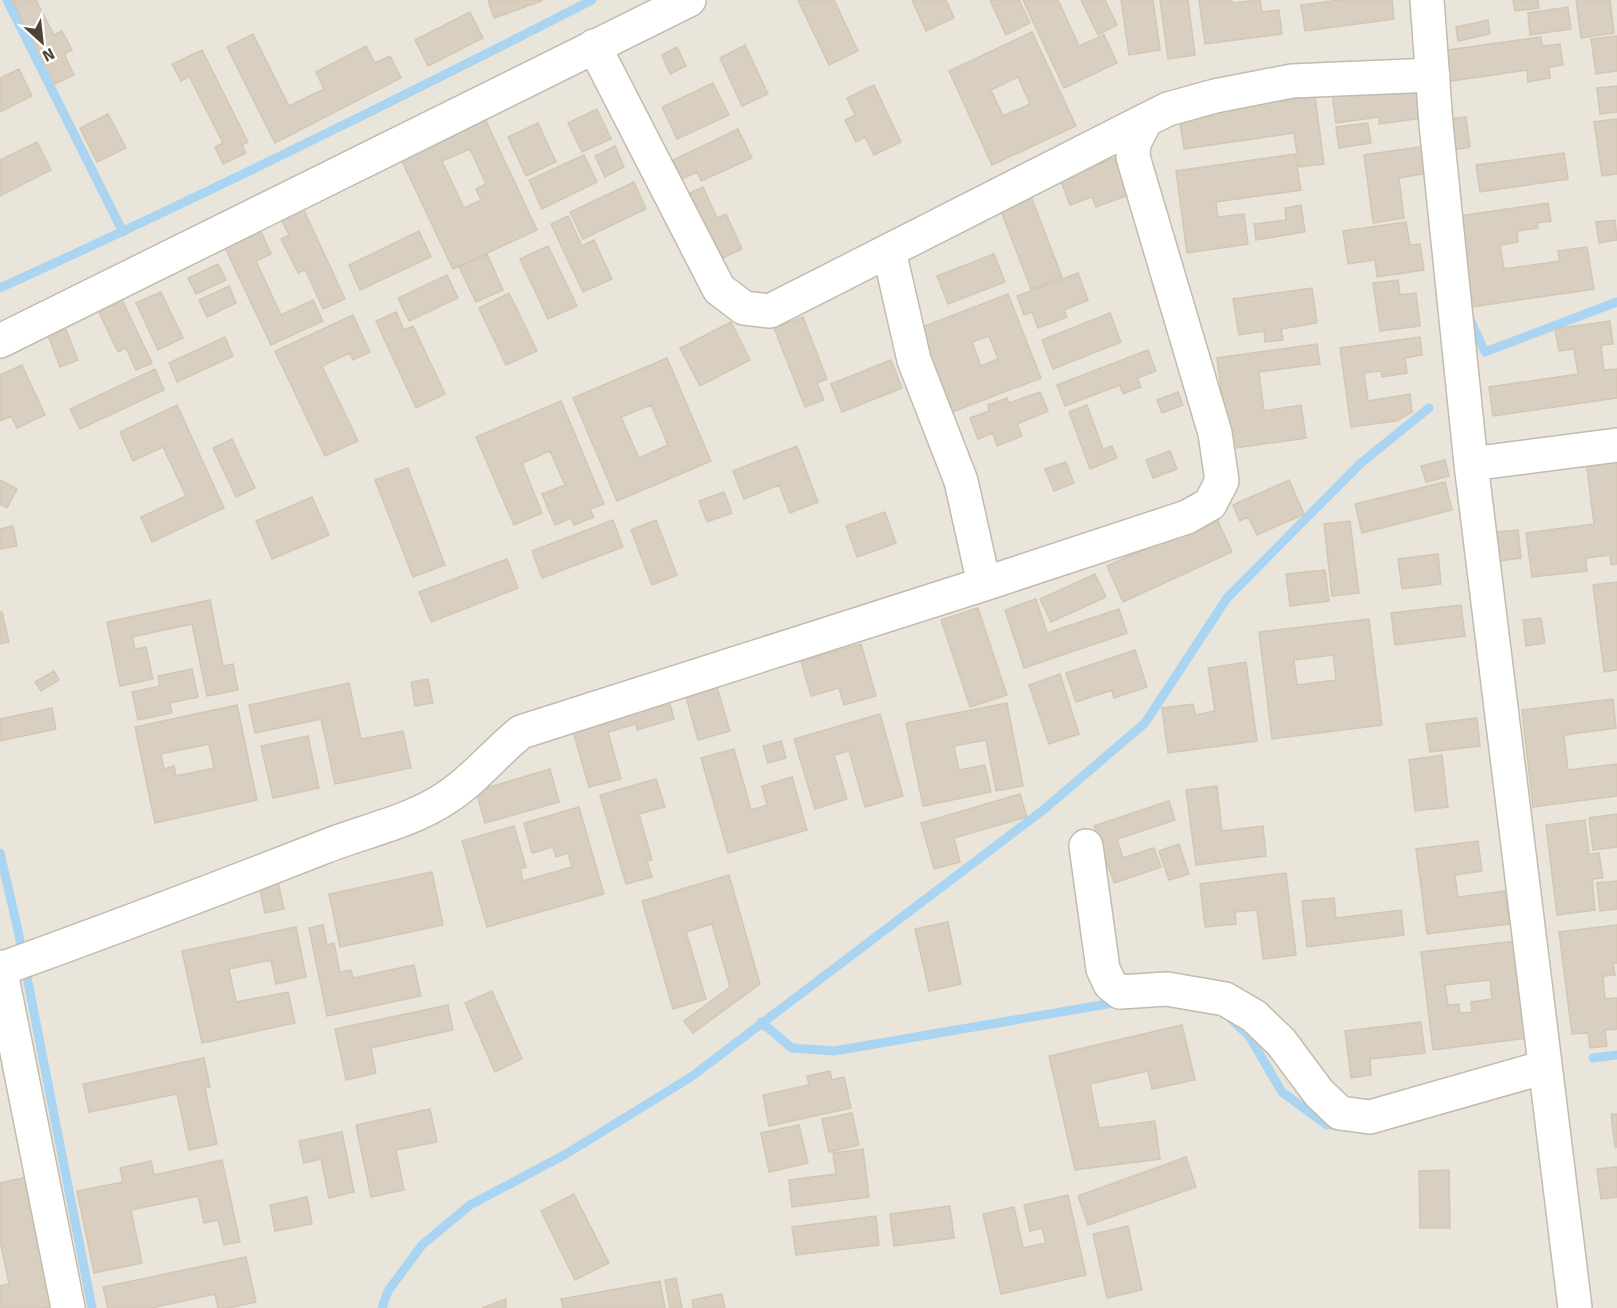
<svg xmlns="http://www.w3.org/2000/svg" width="1617" height="1308" font-family="Signika,sans-serif">
<rect width="100%" height="100%" fill="#f6f3ec"/>
<!-- residential -->
<path fill="#eae5da" d="M0,0H1617V1308H0Z"/>
<g fill="none" stroke-linecap="round" stroke-linejoin="round">
<!-- stream -->
<path stroke="#a9d4f2" stroke-width="9" d="M7,0L123,232
M0,288C200,197 397,100 592,0
M1469,317L1485,352L1617,302
M0,853L17,926L92,1308
M1231,1019L1249,1036L1282,1092L1327,1125H1339
M761,1022L792,1048L834,1051L1119,1002
M1593,1058L1617,1055
M382,1308L388,1291L422,1245L470,1205L566,1154L691,1077L1042,811L1145,723L1227,598L1361,463L1429,408"/>
</g>
<!-- building -->
<path fill="#d8cfc1" stroke="#d3c7b4" stroke-width="1.5" fill-rule="evenodd" d="M12,0H36L54,35L62,31L72,50L64,54L74,75L55,84Z
M488,0H542V1L494,18Z
M798,0H834L858,51L829,65Z
M912,0H946L954,18L926,31Z
M990,0H1019L1030,23L1006,35Z
M1023,0H1058L1079,46L1104,35L1117,63L1064,88Z
M1081,0H1105L1117,25L1098,35Z
M1121,0H1153L1160,50L1129,55Z
M1160,0H1188L1195,55L1168,59Z
M1199,0H1232V3L1260,0L1262,12L1279,10L1282,34L1205,44Z
M1340,0H1392L1394,19L1305,31L1301,5Z
M1513,0H1538L1539,8L1515,11Z
M1576,0H1610L1614,33L1581,38Z
M1568,7L1571,29L1530,35L1528,13Z
M470,12L483,38L428,66L415,40Z
M1488,20L1490,34L1458,41L1456,27Z
M1032,32L1076,126L992,165L949,71ZM1018,77L1030,104L1003,116L991,90Z
M253,34L289,106L324,89L316,72L366,46L375,63L390,56L401,78L275,143L227,47Z
M1617,36V71L1596,74L1591,39Z
M1541,37L1542,46L1560,44L1563,65L1549,67L1550,78L1528,82L1527,70L1445,82L1441,51Z
M745,45L768,94L742,106L720,58Z
M677,47L686,66L670,74L662,55Z
M202,50L248,142L242,145L246,153L223,164L215,147L223,143L189,76L181,81L172,64Z
M19,69L32,96L0,112V78Z
M1417,82L1422,118L1379,124V117L1336,123L1332,94Z
M713,83L729,115L677,139L662,107Z
M874,85L901,142L874,155L865,137L856,142L845,120L855,115L847,98Z
M1617,86V112L1600,114L1597,88Z
M1315,96L1324,164L1299,167L1294,133L1184,149L1179,116Z
M597,109L611,139L582,152L568,123Z
M108,114L126,148L97,162L80,128Z
M1466,117L1470,147L1454,150L1450,119Z
M485,119L537,230L453,269L401,159ZM470,149L486,184L476,189L481,200L464,208L442,161Z
M1617,119V174L1602,176L1594,122Z
M538,123L556,162L526,176L508,137Z
M1368,123L1371,143L1339,148L1336,127Z
M738,129L752,158L701,181L697,172L682,179L673,160Z
M37,142L51,170L0,196V160Z
M615,146L624,167L605,177L595,156Z
M1426,146L1430,173L1399,178L1404,218L1373,223L1364,155Z
M1564,153L1568,179L1480,192L1476,165Z
M1295,154L1301,190L1216,202L1218,217L1244,214L1248,244L1187,253L1176,171Z
M584,155L597,182L542,209L529,180Z
M1117,157L1131,194L1096,207L1092,197L1070,205L1060,179Z
M634,182L646,209L583,239L570,212Z
M1027,186L1062,277L1031,289L996,198Z
M703,187L717,218L726,214L742,249L712,263L681,197Z
M1548,203L1551,221L1537,223L1538,228L1517,231L1518,242L1500,245L1504,269L1560,261L1558,251L1587,247L1594,289L1472,307L1459,216Z
M1301,205L1305,232L1256,240L1254,224L1286,220L1285,208Z
M302,206L345,299L323,309L305,269L298,273L281,239L289,235L280,217Z
M568,216L582,246L594,240L612,279L583,292L551,224Z
M255,218L271,254L256,261L281,315L313,300L323,321L271,345L219,235Z
M1615,220L1617,240L1599,243L1596,222Z
M1406,222L1410,245L1420,244L1424,270L1377,277L1375,260L1348,264L1343,231Z
M419,231L431,257L360,290L349,265Z
M548,246L577,306L548,319L520,259Z
M487,254L503,290L476,302L459,267Z
M994,254L1005,282L948,304L937,276Z
M218,264L226,280L196,294L188,278Z
M1078,273L1088,300L1064,310L1067,317L1038,328L1032,312L1024,315L1017,296Z
M447,275L458,298L409,321L398,298Z
M1398,280L1400,295L1416,293L1420,326L1380,331L1373,283Z
M229,286L236,303L207,317L199,300Z
M1312,288L1317,323L1281,329L1283,340L1265,342L1264,331L1239,335L1233,299Z
M118,291L152,363L136,370L126,348L118,352L94,302Z
M161,292L183,338L158,350L136,303Z
M509,293L537,351L506,365L479,308Z
M1008,294L1041,378L947,414L915,330ZM989,336L998,359L981,366L972,342Z
M396,312L404,330L413,326L445,394L416,408L376,321Z
M1110,313L1121,342L1053,369L1042,340Z
M353,315L370,352L353,360L350,353L322,366L358,441L325,456L275,351Z
M803,317L827,379L817,383L824,400L805,407L774,328Z
M1610,321L1613,344L1601,345L1604,370L1617,369V398L1493,416L1489,387L1578,374L1574,349L1559,351L1555,329Z
M63,322L78,360L60,367L46,330Z
M731,322L750,360L700,386L680,348Z
M225,337L233,356L177,382L169,363Z
M1420,337L1422,355L1405,358L1407,373L1382,377L1381,371L1364,373L1368,401L1410,394L1412,412L1396,421L1351,427L1340,348Z
M1317,344L1320,364L1259,372L1264,411L1301,405L1306,438L1229,449L1217,358Z
M1148,350L1156,371L1137,378L1141,387L1123,394L1120,385L1065,406L1057,385Z
M667,358L711,461L617,501L573,398ZM651,405L668,445L639,458L621,417Z
M891,360L902,388L842,412L831,384Z
M22,365L45,415L17,428L11,416L0,421V375Z
M155,369L164,390L80,429L70,409Z
M1040,392L1048,411L1017,424L1022,436L997,446L993,433L978,439L970,418L989,411L988,405L1007,398L1009,403Z
M1178,392L1183,405L1162,413L1157,400Z
M561,401L604,504L590,509L594,517L574,525L571,518L555,525L542,494L565,485L550,451L522,463L542,513L514,525L476,437Z
M177,405L224,508L152,542L141,517L186,496L163,447L133,461L120,432Z
M1087,405L1103,449L1112,446L1117,458L1090,469L1069,412Z
M232,439L255,488L236,497L213,448Z
M797,446L818,502L790,513L779,485L744,499L733,471Z
M1170,451L1177,469L1153,478L1146,460Z
M1617,456V564L1611,565L1610,555L1586,558L1587,571L1532,577L1526,533L1594,524L1586,460Z
M1445,460L1449,476L1426,482L1421,466Z
M1066,462L1074,483L1054,491L1045,469Z
M408,468L445,565L413,577L375,480Z
M0,480L17,489L7,508L0,504Z
M1289,480L1304,514L1257,535L1248,517L1240,521L1233,505Z
M1445,482L1452,510L1362,533L1355,504Z
M724,492L732,513L707,522L699,501Z
M312,497L329,535L272,559L256,521Z
M885,512L896,543L857,557L846,526Z
M1216,517L1232,552L1123,602L1107,566Z
M613,520L623,547L542,578L532,551Z
M656,520L677,575L652,585L631,530Z
M1350,521L1359,593L1332,596L1324,524Z
M13,526L17,546L0,549V529Z
M1518,530L1521,558L1500,561L1497,532Z
M1438,554L1441,584L1402,589L1398,559Z
M507,559L518,588L431,622L419,592Z
M1325,570L1329,601L1290,606L1286,574Z
M1095,574L1106,597L1051,622L1040,599Z
M1617,582V670L1604,672L1593,585Z
M1036,599L1047,633L1119,609L1127,633L1024,668L1005,610Z
M210,600L223,666L233,664L238,690L207,696L192,624L132,637L135,649L146,647L153,679L120,686L107,622Z
M1461,605L1465,636L1395,645L1391,613Z
M978,608L1007,695L970,707L941,620Z
M0,612H2L9,642L0,644Z
M1541,618L1545,643L1526,646L1523,620Z
M1369,619L1382,725L1272,739L1259,632ZM1333,655L1336,680L1297,685L1294,660Z
M861,644L876,696L844,705L839,688L811,696L801,661Z
M1135,650L1147,687L1114,698L1112,690L1076,702L1066,673Z
M1246,662L1257,741L1168,753L1162,708L1193,704L1195,715L1215,711L1208,668Z
M192,669L198,697L170,703L172,713L138,720L132,692L160,686L158,676Z
M54,671L59,680L41,691L35,682Z
M1060,674L1079,734L1049,744L1029,685Z
M714,677L730,731L698,740L683,686Z
M428,679L433,703L415,706L411,682Z
M349,683L361,739L403,731L411,768L335,784L321,719L255,733L249,705Z
M667,693L674,719L637,730L636,724L608,732L621,779L589,787L570,721Z
M1613,699L1616,728L1564,735L1568,770L1617,764V796L1533,807L1522,710Z
M1007,703L1023,786L996,791L986,740L954,746L959,770L985,765L991,792L923,806L906,723Z
M237,705L257,800L155,823L135,727ZM209,744L214,768L176,776L174,766L164,769L161,754Z
M52,708L56,729L0,741V719Z
M880,714L903,796L865,807L849,751L834,755L847,799L815,809L794,739Z
M1477,718L1480,746L1430,752L1426,724Z
M308,736L319,788L273,798L261,746Z
M781,741L786,758L768,763L763,746Z
M734,749L751,810L767,805L762,786L792,777L807,830L728,853L701,758Z
M1442,755L1448,807L1415,811L1409,760Z
M550,769L559,802L485,823L476,791Z
M656,779L665,807L639,814L652,860L647,861L652,877L626,884L600,795Z
M1217,786L1222,831L1263,826L1266,856L1196,865L1186,790Z
M1020,794L1027,817L954,838L960,862L934,869L921,823Z
M1169,801L1175,820L1117,839L1123,858L1154,848L1161,867L1114,883L1094,826Z
M579,807L604,894L487,927L462,841L514,826L526,867L520,869L523,881L572,867L568,853L556,857L553,847L532,853L524,823Z
M1617,814V847L1593,850L1589,818Z
M1585,820L1589,854L1599,853L1603,878L1592,879L1595,910L1557,915L1546,825Z
M1478,841L1482,871L1455,875L1458,897L1505,891L1509,924L1427,934L1416,849Z
M1179,844L1189,874L1169,880L1159,851Z
M432,872L443,925L340,947L329,894Z
M1286,873L1296,955L1263,959L1257,910L1235,912L1236,924L1205,927L1200,884Z
M729,875L760,984L693,1033L684,1021L730,987L712,924L686,932L706,999L673,1009L642,901Z
M1617,881V909L1600,911L1597,883Z
M278,882L284,909L265,913L259,886Z
M1334,898L1336,918L1401,910L1404,935L1307,947L1302,901Z
M948,922L961,984L929,991L915,929Z
M323,925L327,945L334,943L340,972L351,970L353,978L414,965L421,996L327,1016L309,928Z
M1617,925V963L1613,964L1615,975L1603,976L1605,999L1617,998V1029L1605,1030L1607,1046L1590,1048L1588,1033L1572,1034L1559,932Z
M296,927L306,977L276,984L271,960L229,969L236,1002L288,992L295,1023L202,1043L182,951Z
M1516,941L1527,1038L1433,1050L1421,952ZM1490,980L1492,999L1471,1002L1472,1012L1460,1013L1459,1004L1448,1005L1445,985Z
M492,991L522,1059L495,1072L465,1003Z
M448,1005L453,1030L371,1048L376,1073L346,1080L335,1029Z
M1421,1022L1425,1053L1370,1059L1371,1075L1351,1078L1345,1031Z
M1182,1025L1195,1080L1152,1089L1148,1071L1090,1084L1099,1128L1155,1121L1160,1159L1075,1170L1049,1056Z
M204,1058L210,1087L205,1088L217,1144L189,1150L177,1094L89,1112L83,1084Z
M830,1071L832,1080L844,1077L851,1108L769,1126L763,1095L809,1085L807,1076Z
M430,1109L437,1142L396,1150L404,1190L371,1197L356,1125Z
M852,1113L859,1145L829,1152L822,1119Z
M1611,1114H1617V1147H1615Z
M799,1125L808,1163L769,1172L761,1133Z
M342,1132L354,1192L329,1198L321,1159L304,1163L299,1141Z
M863,1149L869,1197L792,1207L789,1180L836,1174L833,1153Z
M1186,1157L1196,1187L1088,1225L1078,1196Z
M222,1160L240,1242L224,1245L218,1220L204,1223L198,1196L131,1210L142,1263L94,1273L77,1191L123,1182L120,1168L151,1161L154,1175Z
M1617,1167V1197L1601,1199L1597,1169Z
M1449,1170L1450,1228H1420L1419,1171Z
M28,1177L56,1306L45,1308H0V1286L9,1284L0,1240V1183Z
M574,1194L609,1263L575,1280L541,1211Z
M1068,1195L1086,1275L1001,1294L983,1214L1014,1207L1023,1248L1046,1243L1042,1228L1030,1231L1024,1205Z
M307,1197L312,1224L275,1231L270,1205Z
M950,1206L954,1238L894,1246L890,1214Z
M876,1216L879,1245L796,1255L792,1227Z
M1128,1226L1142,1290L1107,1298L1093,1234Z
M246,1257L256,1302L229,1308H218L215,1294L152,1308H108L103,1287Z
M676,1278L682,1308H670L665,1280Z
M660,1281L665,1308H563L561,1299Z
M722,1294L725,1308H693L692,1300Z
M506,1299V1308H482Z"/>
<g fill="none" stroke-linecap="round" stroke-linejoin="round">
<!-- minor casing -->
<g stroke="#c2bbae" stroke-width="36">
<path id="minor" d="M1427,0L1436,124L1471,464L1575,1308
M594,46L719,289L744,308L770,311L1146,120
M889,251L914,360L961,481L984,584
M0,341L689,0
M1471,464L1617,445
M1086,846L1103,969L1110,984L1120,992L1167,989L1225,999L1254,1016L1281,1042L1319,1093L1340,1113L1370,1117L1545,1067
M0,967L68,1308
M1,969C109,930 217,889 324,847C364,831 410,822 446,798C474,780 495,753 521,732L984,584L1187,517L1210,504L1222,481L1215,433L1133,157L1134,143L1146,120L1168,109L1215,96L1292,81L1433,75"/>
</g>
<!-- minor -->
<use href="#minor" stroke="#fff" stroke-width="33"/>
</g>
<!-- north arrow -->
<g transform="translate(42 42) rotate(153)" stroke="#ffffff" stroke-width="4.5" paint-order="stroke">
<path d="M0-4.5L10 22L0 15L-10 22Z" fill="#4b4439"/>
<text y="-9" font-size="16" font-weight="bold" text-anchor="middle" fill="#4b4439">N</text>
</g>
</svg>
